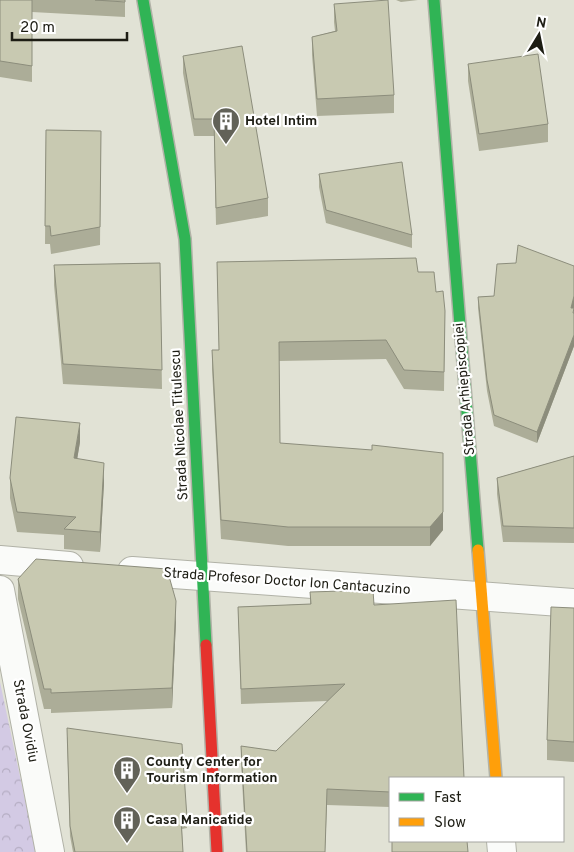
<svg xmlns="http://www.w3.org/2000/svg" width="574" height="852" font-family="Overpass,sans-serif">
<defs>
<pattern id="park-crowns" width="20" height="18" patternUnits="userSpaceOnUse" patternTransform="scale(1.25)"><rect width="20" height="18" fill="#d3cae4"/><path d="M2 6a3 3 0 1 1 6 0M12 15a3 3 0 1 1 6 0" fill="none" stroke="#b5adc3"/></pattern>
</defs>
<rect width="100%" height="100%" fill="#e1e2d5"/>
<!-- park -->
<path fill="url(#park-crowns)" d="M0,682L36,852H0Z"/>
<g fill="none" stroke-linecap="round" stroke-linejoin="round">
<!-- street casing -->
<g stroke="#b1b2a7" stroke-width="30">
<path id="street" d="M0,560L69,566
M132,571L574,603
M0,590L50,852
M501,841L502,852"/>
</g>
<!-- fast casing -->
<g stroke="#b1b2a7" stroke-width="14">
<path id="fast" d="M143,0L185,239L206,645
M434,0L478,550"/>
</g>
<!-- slow casing -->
<g stroke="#b1b2a7" stroke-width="14">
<path id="slow" d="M478,550L496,778"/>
</g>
<!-- jam casing -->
<g stroke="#b1b2a7" stroke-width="14">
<path id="jam" d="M206,645L217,852"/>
</g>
<!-- street -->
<use href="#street" stroke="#fafbf9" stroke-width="28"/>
<!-- fast -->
<use href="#fast" stroke="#30b455" stroke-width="11"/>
<!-- slow -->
<use href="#slow" stroke="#ff9f0a" stroke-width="11"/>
<!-- jam -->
<use href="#jam" stroke="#e5322d" stroke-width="11"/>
</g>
<!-- wall -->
<path fill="#acad98" d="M0,0H125V17L32,12V82L0,77Z
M396,0H418L401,2Z
M334,4L394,95V113L317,116L312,55V37L335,31L334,22Z
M183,56L268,198V216L216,225L214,136H194L183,73Z
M468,64L548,124V142L479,151L468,81Z
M46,130L101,131L100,245L51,254L50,244H45Z
M319,174L412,235V248L326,223L319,187Z
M217,262L418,272L436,292L445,311L444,391L404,389L386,359L279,361L280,443L443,530L430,546H288L221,539L212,369V350H219Z
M160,263L162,389L63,384L54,285V265Z
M574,266V346L537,443L494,426L487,391L478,308V297L494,296Z
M80,442L77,459L104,483L100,552L64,549V535L17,532L10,498V478Z
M574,456V543L503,542L497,494V478Z
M18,579L176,621L172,708L51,713V709H44L18,599Z
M310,592L390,778V807L327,805L325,852H246L241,762V746L276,751L328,701L241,704L238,607L310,604Z
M574,608V762L547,760V740Z
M67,737L187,818V828L182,829L183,852H73L70,836Z"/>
<!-- shaded-wall -->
<path fill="#8c8d7c" d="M574,296V307L571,319V308Z
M574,335V346L537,443V432Z
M80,423V442L74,478V458Z
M443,453V530L430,546V527Z
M104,463V483L100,552V532Z
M176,601V621L172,708V688Z"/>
<!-- building -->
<path fill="#c8c9b1" stroke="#8c8d7c" d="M0,0H32V66L0,61Z
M95,0H125V2Z
M388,0L394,95L317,99L312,37L337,31L334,4Z
M242,46L268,198L216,208L214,119H194L183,56Z
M538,54L548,124L479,134L468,64Z
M46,130L101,131L100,227L51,236L50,226H45Z
M402,162L412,235L326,210L319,174Z
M518,245L574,266V296L571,308H574L573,313H574V335L537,432L494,415L487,380L478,297L494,296L497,264L516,263Z
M416,258L418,272H434L436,292L443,291L445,311L444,372L404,370L386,340L279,342L280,443L372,450V445L443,453V512L430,527H288L221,520L212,350H219L217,262Z
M160,263L162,370L63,364L54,265Z
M16,417L80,423L74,458L104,463L100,532L64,529L76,517L17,512L10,478Z
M574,456V528L503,526L497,478Z
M36,559L167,569L176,601L172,688L51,693V689H44L18,579Z
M373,590L374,605L456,600L464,778H390V792L327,789L325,852H247L241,746L276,751L345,684L241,689L238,607L311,604L310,592Z
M551,607L574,608V742L547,740Z
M67,728L182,744L187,818L181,819L183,852H75L70,826Z
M392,841H467L468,852H392Z"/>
<!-- icons -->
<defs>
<g id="building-pin" transform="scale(1.4375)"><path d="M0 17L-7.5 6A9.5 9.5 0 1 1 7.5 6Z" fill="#626258" stroke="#fff"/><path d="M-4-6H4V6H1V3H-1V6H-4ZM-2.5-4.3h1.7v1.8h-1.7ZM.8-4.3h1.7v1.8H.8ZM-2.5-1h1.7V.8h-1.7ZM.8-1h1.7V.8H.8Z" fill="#fff"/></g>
</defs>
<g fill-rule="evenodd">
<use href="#building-pin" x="226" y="121"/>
<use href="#building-pin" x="127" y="770"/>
<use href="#building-pin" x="127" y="820"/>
</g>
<g text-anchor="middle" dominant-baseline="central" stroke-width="4.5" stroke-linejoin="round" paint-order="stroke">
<!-- poi labels -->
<g font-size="14" font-weight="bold" fill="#1d1d14" stroke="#fff" text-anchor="start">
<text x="245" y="121">Hotel Intim</text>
<text x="146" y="762">County Center for<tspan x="146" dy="16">Tourism Information</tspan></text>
<text x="146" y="820">Casa Manicatide</text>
</g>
<!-- street labels -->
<g font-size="14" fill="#1d1d14" stroke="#fff">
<text transform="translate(465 389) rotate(-95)">Strada Arhiepiscopiei</text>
<text transform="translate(180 425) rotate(-93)">Strada Nicolae Titulescu</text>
<text transform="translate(287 582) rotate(4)">Strada Profesor Doctor Ion Cantacuzino</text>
<text transform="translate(25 721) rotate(79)">Strada Ovidiu</text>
</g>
</g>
<!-- legend -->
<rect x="389" y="777" width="175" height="65" fill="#ffffff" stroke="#a5a5a1"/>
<rect x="399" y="793" width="25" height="8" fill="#30b455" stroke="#a5a5a1"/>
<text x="434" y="802" font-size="15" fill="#1d1d14">Fast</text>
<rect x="399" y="818" width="25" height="8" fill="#ff9f0a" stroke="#a5a5a1"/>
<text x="434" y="827" font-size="15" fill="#1d1d14">Slow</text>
<!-- north arrow -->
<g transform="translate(539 35) rotate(10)" stroke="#ffffff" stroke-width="4" paint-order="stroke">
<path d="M0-4L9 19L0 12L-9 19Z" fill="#1d1d14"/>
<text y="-8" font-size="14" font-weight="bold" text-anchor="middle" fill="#1d1d14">N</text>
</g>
<!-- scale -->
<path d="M12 32v8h115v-8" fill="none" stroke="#1d1d14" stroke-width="2.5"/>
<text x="20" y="32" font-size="15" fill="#1d1d14" stroke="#ffffff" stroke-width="4" paint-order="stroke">20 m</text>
</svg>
